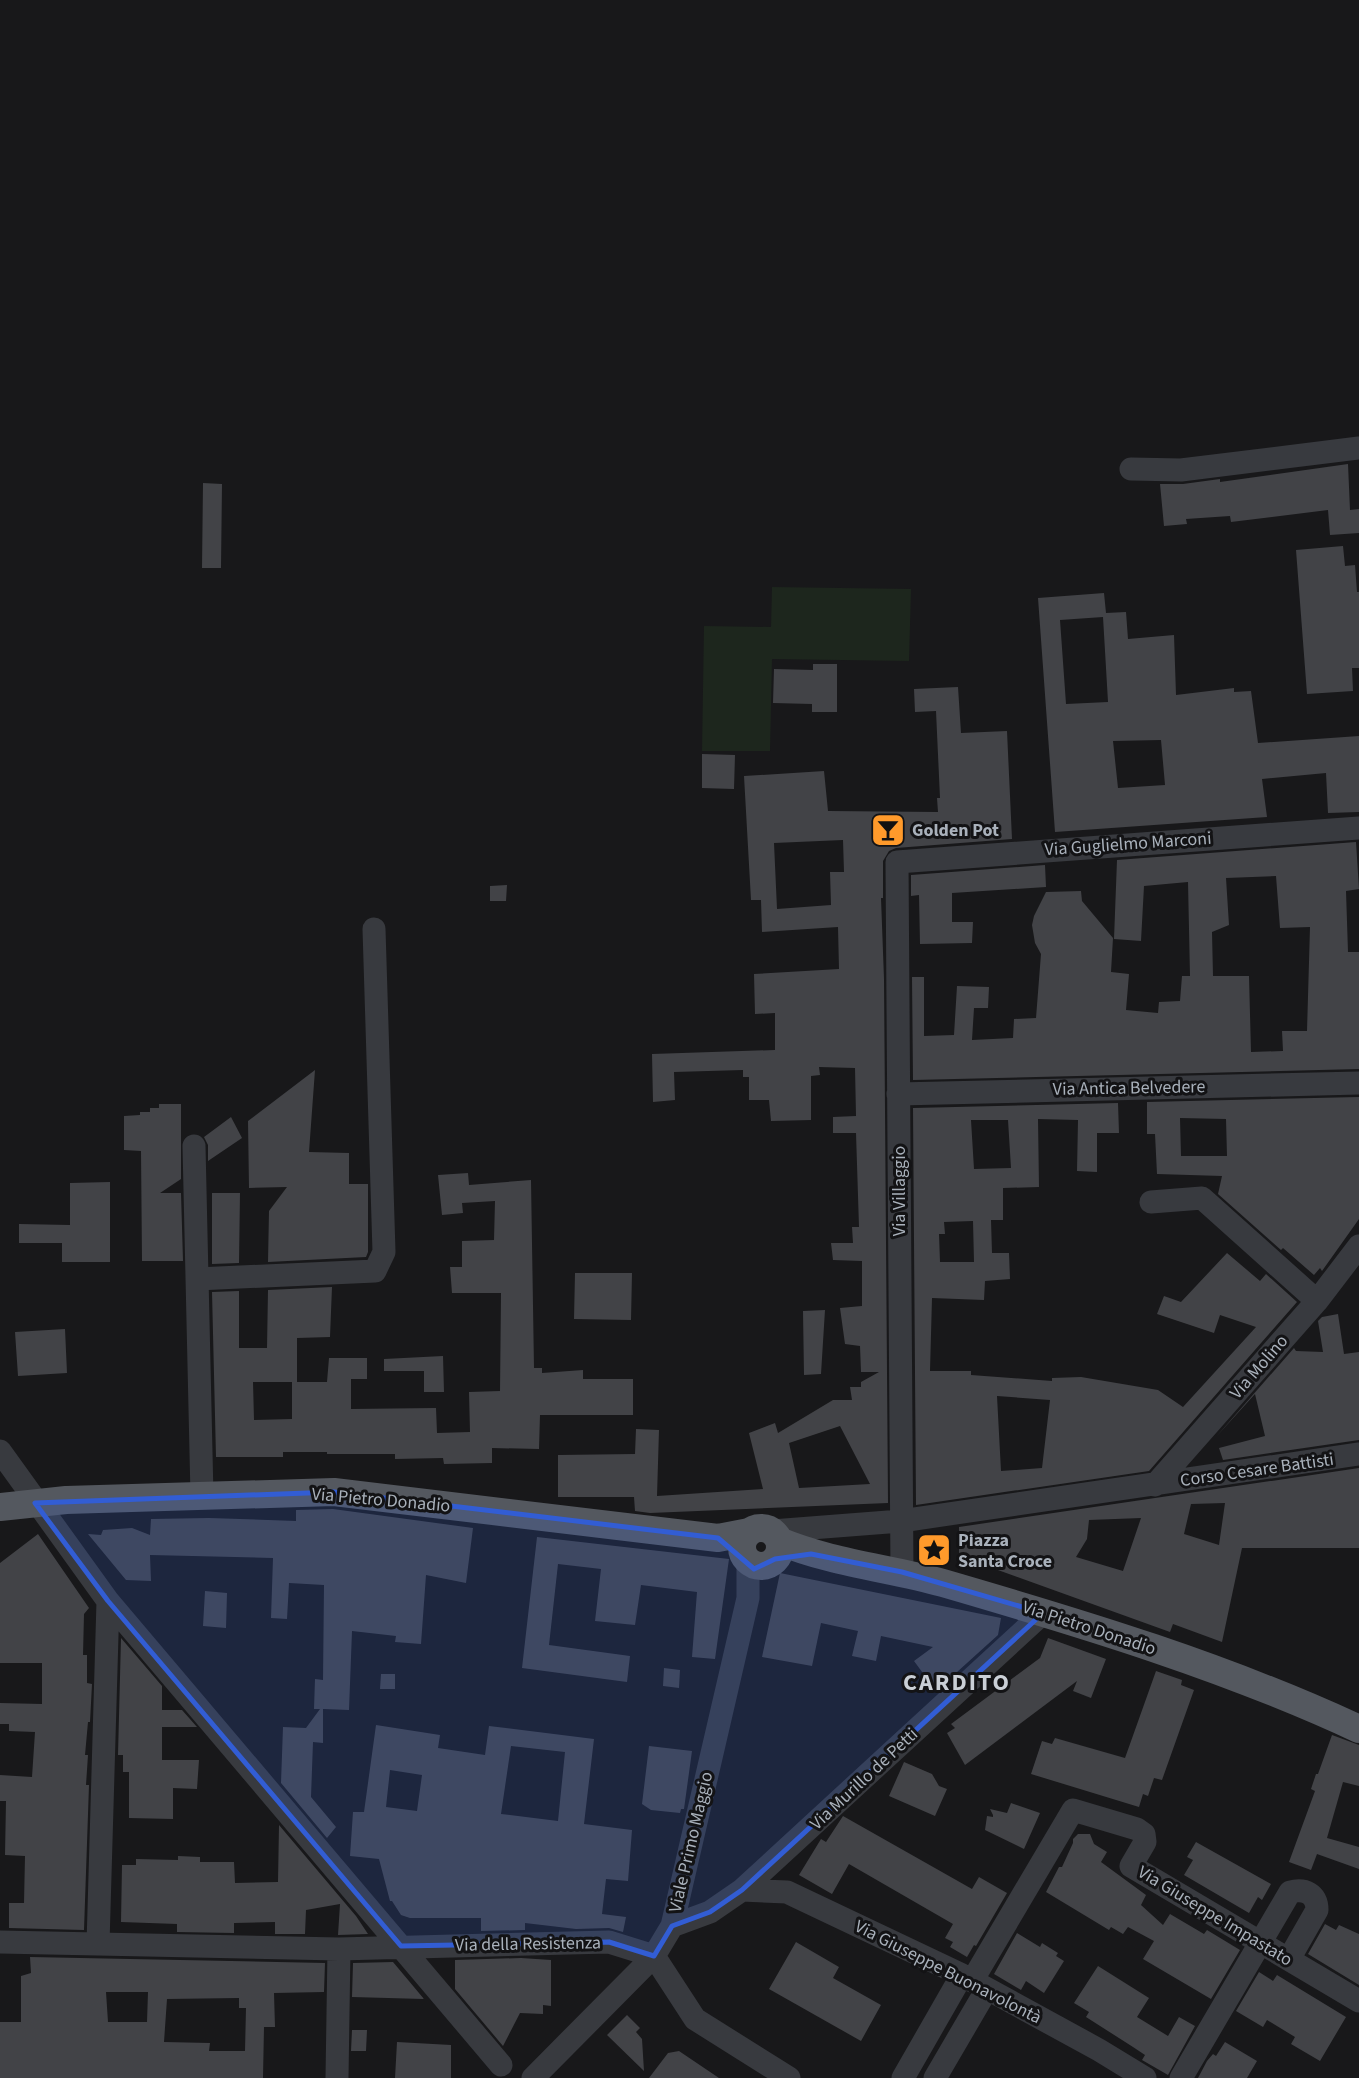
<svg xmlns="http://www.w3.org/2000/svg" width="1359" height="2078" font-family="'Source Sans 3',sans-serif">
<rect width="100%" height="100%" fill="#18181a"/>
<!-- green -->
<path fill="#1d261d" d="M772,587L911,589L909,661L772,659L770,751H702L704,626L771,627Z"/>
<!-- building -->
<path fill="#424347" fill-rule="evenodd" d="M1348,464L1350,510L1359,509V533L1330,535L1328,510L1231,522L1230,516L1186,519L1187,524L1164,526L1160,484H1183L1220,479V482Z
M203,483L222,484L221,568H202Z
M1343,546L1345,566L1355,565L1357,592H1359V668H1352L1353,691L1307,694L1296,550Z
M1104,593L1106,613L1126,612L1128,639L1174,635L1176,695L1234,688V692L1251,691L1258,743L1359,736V812L1328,813L1326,773L1262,779L1267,817L1055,832L1038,598ZM1103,617L1108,702L1066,704L1060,620ZM1161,740L1165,785L1118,788L1113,741Z
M813,664H837V712H812V704L773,703L774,669L813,670Z
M958,687L961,733L1007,731L1012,839L896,848L889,851L883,861V898H881L884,979L888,1503L650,1513L635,1511L634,1497H558V1455L635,1454L636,1429L659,1430L657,1496L763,1489L749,1433L775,1423L778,1433L833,1400H852L850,1387H861V1382L879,1372H861L860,1346L845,1344L840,1308L862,1306V1261L833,1260L831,1243H853L852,1227H859L856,1133H833V1117L856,1116L855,1068L819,1067L820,1075L811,1076V1120L771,1121L769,1100H749V1077H743V1070L674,1072L675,1100L653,1102L652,1054L775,1050V1013L755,1014L754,974L839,969L838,927L762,932L761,900H751L744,776L824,771L828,811L938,812L937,798H940L936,711L915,712L914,689ZM843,840L844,872H830L831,905L777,909L774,843ZM840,1426L870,1484L799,1488L789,1443Z
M702,754L735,755L734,789L702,788Z
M1356,842L1359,889L1346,891L1348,952H1359V1069L913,1080L912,977H924V1036L954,1035L957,986L989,987L988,1008H974L972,1040L1013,1038L1014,1019L1036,1018L1041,954L1035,943L1032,925L1034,916L1046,892L1081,891L1082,901L1113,938L1111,972L1129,974L1126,1010L1158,1013L1159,1002L1180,1001L1182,976H1190L1188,882L1144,886L1141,941L1114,939L1117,860ZM1276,876L1280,928L1310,927L1307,1031H1282L1283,1051L1251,1052L1249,976H1213L1212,932L1229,925L1226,878Z
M1045,865L1046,887L952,893V922H973L972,943L920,944L919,895L911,896V875Z
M507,885L506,901H490V886Z
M315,1070L309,1152L349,1153V1184H368V1252L366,1257L268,1262L269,1211L287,1187L249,1188L248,1121Z
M1359,1097V1219L1322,1271L1320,1268L1314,1275L1283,1248L1281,1250L1218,1194L1222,1176L1157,1174L1155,1134H1147V1102ZM1180,1118L1226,1119L1227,1156H1181Z
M1118,1103L1119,1133H1097V1172L1077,1171L1078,1120L1038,1119L1039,1187L1003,1188V1220H991L992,1253H1009L1010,1279L985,1281L984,1300L932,1298L930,1371H971V1375L1052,1381V1378L1081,1377L1158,1390L1183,1407L1256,1327L1220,1315L1214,1333L1157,1314L1164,1296L1181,1302L1227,1253L1260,1281L1266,1274L1297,1302L1149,1471L916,1505L913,1108ZM971,1120H1008L1011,1168L974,1169ZM973,1221L974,1262H940L939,1234H945L944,1222ZM997,1396L1050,1400L1042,1468L1001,1471Z
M159,1104H181V1179L160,1193H181L183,1261H142L141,1151L124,1150V1116L140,1115V1112H150V1108H159Z
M231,1117L242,1138L208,1161V1145L204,1137Z
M468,1173L469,1185L531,1180L534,1368H542V1373L583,1370V1379H633V1415H540L539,1449L492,1448V1463L444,1464L443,1458L395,1459V1454H327V1452H283V1457H216L212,1292L239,1291V1348H267L268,1290L332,1287L330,1337L297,1338V1382H327L329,1358H367V1379H351V1409L436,1408L437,1433L470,1432L469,1392L500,1391L501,1293H452L450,1267H462V1241L494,1240L495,1201L462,1203L463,1213L442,1215L438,1175ZM253,1382H292V1419L254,1420Z
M110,1182V1262H62V1243H19V1224L70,1225V1183Z
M212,1193H240L239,1263L212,1264Z
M575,1273H632L631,1320L574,1319Z
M825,1310L821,1374L804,1375L803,1311Z
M1338,1314L1344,1354L1359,1352V1440L1223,1460L1219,1448L1265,1436L1255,1394L1216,1437L1294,1348L1296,1351L1323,1352L1318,1321L1322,1317Z
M65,1329L67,1373L18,1376L15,1332Z
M443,1356L444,1392H424V1371H384V1359Z
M1359,1468V1548H1242L1222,1642L1173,1624L1170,1632L959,1556V1527ZM1225,1503L1219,1545L1184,1534L1191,1504ZM1141,1518L1123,1571L1076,1557L1087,1539L1089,1520Z
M333,1509L473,1528L466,1583L426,1575L421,1644L395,1642L396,1636L352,1631L349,1710L323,1709V1743L313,1742L311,1797L336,1827L327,1838L281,1783L283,1727L306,1728L320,1709H314L315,1679L323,1680L324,1585L289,1583L287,1619L271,1618L273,1558L150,1555L151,1581L126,1580L88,1534L101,1535L103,1530L132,1528L150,1535L151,1519L209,1518L296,1521V1510Z
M38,1534L89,1608L84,1614L83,1655H87V1683L92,1684L90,1722H88L85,1755H88L86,1785H89L84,1930L9,1928V1903H24L25,1856L5,1855L6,1801H0V1775L32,1777L35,1732L9,1731V1724H0V1703L42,1704V1663H0V1563Z
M537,1537L729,1559L715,1659L692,1657L697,1592L641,1585L635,1625L595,1621L601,1569L558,1564L549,1645L630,1656L627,1682L522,1668Z
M780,1573L1001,1618L998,1635L936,1691L914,1661L933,1647L881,1636L876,1661L852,1656L858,1631L821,1623L812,1666L762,1657Z
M205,1591L227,1593L226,1628L203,1626Z
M121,1638L162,1686V1710H182L197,1727H162V1760H199L197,1789L173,1788V1819L129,1818V1772H123V1755H118Z
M1048,1638L1106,1659L1091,1698L1073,1691L1077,1681L965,1765L947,1733L955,1728L951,1724L1040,1658Z
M664,1668L680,1670L679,1688L663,1686Z
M1156,1671L1182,1680L1181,1685L1194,1690L1162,1780L1154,1778L1148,1796L1143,1794L1139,1807L1031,1774L1042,1741L1052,1744L1055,1738L1125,1758Z
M381,1674H395V1689H380Z
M376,1725L440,1735L438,1748L485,1755L489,1726L594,1739L584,1824L632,1830L628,1881L606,1879L602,1914L626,1917L623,1932L609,1928L576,1929L525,1923V1930L481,1931V1918H410L401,1915L392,1901H390L379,1859L350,1856L353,1812H364ZM511,1746L565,1752L558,1821L501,1814ZM390,1770L422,1775L417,1811L386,1807Z
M1332,1735L1359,1745V1786L1343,1782L1327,1838L1359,1847V1869L1317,1854L1311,1870L1289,1862L1315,1791L1311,1789L1316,1774H1318Z
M649,1746L692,1751L684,1809H681L680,1813L651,1810L642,1804Z
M904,1762L932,1774L939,1786L947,1789L935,1816L889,1796Z
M1011,1803L1040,1813L1024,1849L985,1830L987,1816L993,1817V1815L990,1809L1007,1813Z
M843,1816L972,1889L979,1877L1007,1893L976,1946L974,1945L967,1957L950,1947L953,1942L945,1938L953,1924L849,1864L832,1894L799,1875L821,1839L826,1842Z
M279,1825L356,1916L368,1934L338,1935L340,1904L306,1910L305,1934H275V1922L234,1923V1933L177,1932V1924L121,1922L122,1865H136V1859L178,1860V1856L200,1857V1862H234L235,1883L278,1882Z
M1078,1834H1090L1094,1844L1107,1852L1101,1862L1146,1895L1141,1905L1163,1925L1170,1914L1204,1934L1207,1930L1240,1950L1211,1999L1143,1959L1154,1941L1128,1927L1123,1934L1111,1927L1109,1930L1046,1892L1059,1867H1062L1073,1843V1839Z
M1196,1842L1271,1884L1262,1900L1258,1897L1249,1913L1184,1875L1193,1860L1187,1857Z
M1325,1924L1336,1930L1339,1925L1359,1934V1985L1308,1954Z
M1017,1933L1040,1947L1042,1943L1058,1953L1056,1956L1064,1961L1044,1993L1026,1981L1021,1990L994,1974Z
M796,1942L839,1967L833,1978L881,2005L861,2041L769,1989Z
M30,1957L325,1963L324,1992L274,1993L275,2027H264L263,2078H0V2022H21V1976L31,1973ZM106,1992H148L147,2022H108ZM239,1998V2008H246L245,2051H209L210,2043L164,2042L167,1999Z
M521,1958L551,1960V2006L543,2005V2014L520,2013L503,2046L455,1989V1960Z
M393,1962L424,1999L352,1997L353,1963Z
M1098,1966L1149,1998L1137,2017L1168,2036L1179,2017L1195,2026L1168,2075L1142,2060L1145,2055L1133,2047L1086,2017L1089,2012L1074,2003Z
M1259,1972L1273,1981L1277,1975L1346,2017L1320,2061L1291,2044L1295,2037L1267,2020L1263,2027L1236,2011Z
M627,2015L640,2028L636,2032L642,2039L644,2071L607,2035Z
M352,2030H367L366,2051H351Z
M397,2042L451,2045V2078H395Z
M1225,2042L1257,2061L1247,2078H1198L1207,2061L1213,2054L1216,2056Z
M679,2051L719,2078H649L668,2053Z"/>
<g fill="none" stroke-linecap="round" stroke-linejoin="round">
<!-- minor -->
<path stroke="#383a3f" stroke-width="23" d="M1131,469L1181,470L1359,448
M898,1094L1359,1083
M194,1146L202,1496
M1151,1202L1202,1198L1317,1301
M197,1279L375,1271L384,1252L374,929
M0,1451L108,1601L501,2065
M1155,1485L1317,1301L1359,1246
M772,1531L901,1521L1359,1454
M902,1572L897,862L1359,828
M742,1890L787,1892L962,1975L1099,2050L1145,2078
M672,1926L710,1912L742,1890L1043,1613
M0,1942L339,1949L609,1942L654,1956L695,2019L789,2078
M98,1944L108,1601
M972,1981L1073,1810L1137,1829L1144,1834L1145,1842L1131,1866L1359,2001
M337,2078L339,1949
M533,2078L654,1956L672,1926L748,1598V1560
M903,2078L962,1975
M935,2078L987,1989
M1181,2078L1290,1892C1305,1888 1317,1894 1317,1910L1289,1959"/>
<!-- major -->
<path stroke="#54585f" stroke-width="28" d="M0,1507L66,1500L334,1492L718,1538L749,1532
M742 1547a19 19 0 1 1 38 0a19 19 0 1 1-38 0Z
M779,1541C832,1563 889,1568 943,1583C1084,1624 1226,1667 1359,1729"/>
</g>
<!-- marked area -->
<path fill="#325dd4" fill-opacity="0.2" stroke="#325dd4" stroke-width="5" stroke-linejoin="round" d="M334,1492L718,1538L754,1569L775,1559L811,1554L902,1572L1043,1613L742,1890L710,1912L672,1926L654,1956L609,1942L401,1946L108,1601L35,1503Z"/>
<!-- icons -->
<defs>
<g id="bar-square" transform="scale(1.75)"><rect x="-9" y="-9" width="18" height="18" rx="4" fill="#ff9a2b" stroke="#131315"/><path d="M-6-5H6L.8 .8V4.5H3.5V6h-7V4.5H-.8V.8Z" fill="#111"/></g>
<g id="sight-square" transform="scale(1.75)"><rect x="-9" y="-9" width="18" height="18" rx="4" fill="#ff9a2b" stroke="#131315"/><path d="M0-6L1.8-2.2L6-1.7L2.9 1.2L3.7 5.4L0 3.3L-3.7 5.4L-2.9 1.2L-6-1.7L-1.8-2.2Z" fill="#111"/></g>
</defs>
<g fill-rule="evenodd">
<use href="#bar-square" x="888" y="830"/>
<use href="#sight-square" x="934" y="1550"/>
</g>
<g text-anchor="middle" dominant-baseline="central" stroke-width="6" stroke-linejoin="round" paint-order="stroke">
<!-- poi labels -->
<g font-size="18" font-weight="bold" fill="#a9b1bb" stroke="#131315" text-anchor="start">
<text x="912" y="830">Golden Pot</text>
<text x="958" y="1540">Piazza<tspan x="958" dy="21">Santa Croce</tspan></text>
</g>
<!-- street labels -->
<g font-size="18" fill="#a9b1bb" stroke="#131315">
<text transform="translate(1128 844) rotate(-4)">Via Guglielmo Marconi</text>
<text transform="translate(1129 1088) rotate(-1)">Via Antica Belvedere</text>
<text transform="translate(899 1191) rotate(-90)">Via Villaggio</text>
<text transform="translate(1259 1367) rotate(-49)">Via Molino</text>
<text transform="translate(1257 1470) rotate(-8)">Corso Cesare Battisti</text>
<text transform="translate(381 1500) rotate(5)">Via Pietro Donadio</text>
<text transform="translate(1089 1628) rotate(18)">Via Pietro Donadio</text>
<text transform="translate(864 1779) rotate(-43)">Via Murillo de Petti</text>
<text transform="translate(691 1842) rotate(-77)">Viale Primo Maggio</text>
<text transform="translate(1215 1916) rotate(31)">Via Giuseppe Impastato</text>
<text transform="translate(528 1944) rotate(-1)">Via della Resistenza</text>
<text transform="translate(948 1972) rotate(27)">Via Giuseppe Buonavolontà</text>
</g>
<!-- district labels -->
<g font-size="24" font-weight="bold" letter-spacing="2" fill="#cacfd6" stroke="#131315">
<text x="957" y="1682">CARDITO</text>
</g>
</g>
</svg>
